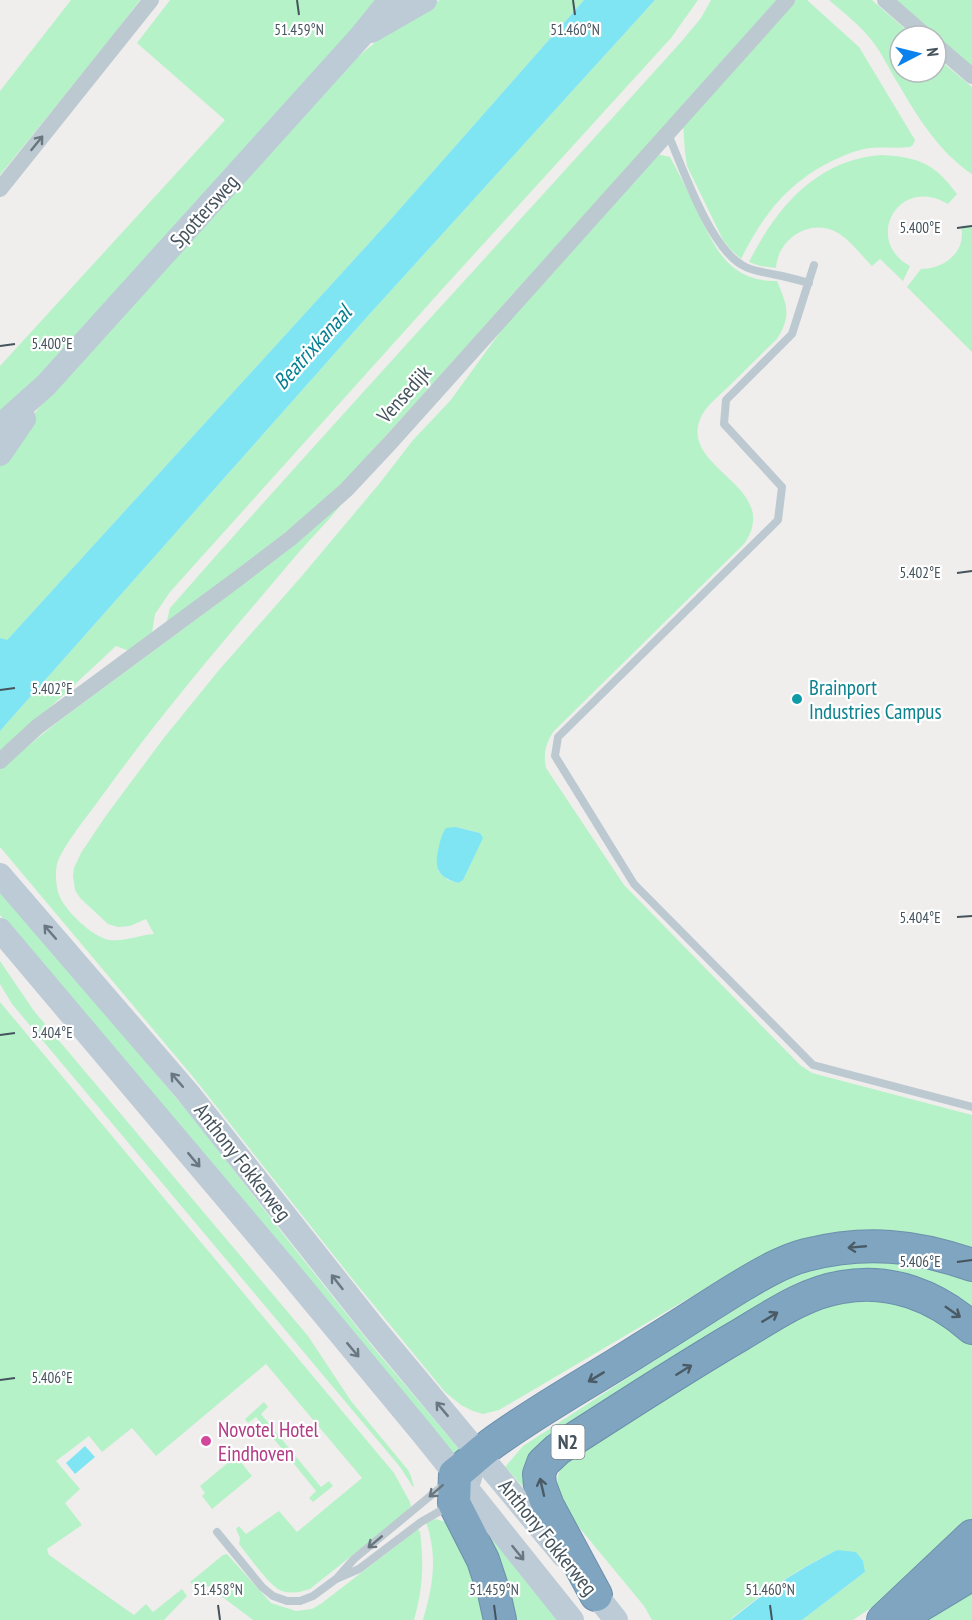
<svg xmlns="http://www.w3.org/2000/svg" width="972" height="1620" font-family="'PT Sans Narrow',sans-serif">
<rect width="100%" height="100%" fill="#f0eded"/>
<!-- green -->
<path fill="#b6f2c8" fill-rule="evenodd" d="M71,0H140L112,37L0,175V91Z
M170,0H382L0,420V366L225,120L137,43Z
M440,0H584L391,219L6,641L0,638V464L23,427L49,396L346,67C376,41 405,18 440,0Z
M655,0H698L671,38L446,285L170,592L155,614L152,633L129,651L116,646L0,754V731L367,317Z
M711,0H778L347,479L294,526L166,624L170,608C338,417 511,231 681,42L701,18Z
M794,0H807L859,47L915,140L913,145L910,147C895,149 879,146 864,149C854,151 843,156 834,160C788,182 763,215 741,259L730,249L723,240L687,166L685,152L683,124Z
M829,0H872L913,36H900V72H936V57L972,87V174C940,153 918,118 899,85C890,71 883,55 873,42C861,26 844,13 829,0Z
M897,0H972V67Z
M656,154L670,157C680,175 689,194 698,212C715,249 730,282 777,281C787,305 792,315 777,339C760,355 744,372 727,388C719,396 708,404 702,415C674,468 785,485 744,544L554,731C546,742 543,754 546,768L624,885L800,1065L812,1073L972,1115V1260L799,1242L752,1261L499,1410L483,1414L473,1411L461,1405L445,1392L354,1281L194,1078L0,847V769L55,724L210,609L345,500C331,518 315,534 300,551C233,630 163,711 102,796C90,813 63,845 57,864C55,873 56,887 59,895C65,911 93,937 109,940C124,942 139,935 154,934L146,919L130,926L118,927L108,924L80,898L75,890L73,876L74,868L81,853L105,817L163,739L219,670L301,577L379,484L413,440L450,401L522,302ZM456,827L480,833L458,883L448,880L438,871Z
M882,155C919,157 935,164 957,194L948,204C898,174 863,241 910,266L903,281L880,259L872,266C861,255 851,241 838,233C810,217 778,239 776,268L760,266L749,262C776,208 817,159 882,155Z
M972,225V352L907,287L921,269C944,269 967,252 961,226Z
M0,890L194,1119L287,1239L372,1346L466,1457L461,1462L0,915Z
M0,961L34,1011L308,1336L351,1401L408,1470L411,1476L414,1487H413L400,1467L12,1004L0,984Z
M0,1002L394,1473L410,1502L411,1506L404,1514L310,1589C301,1592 292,1594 282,1591C270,1587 248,1555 239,1544L240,1538L236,1529L239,1526L246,1534L279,1511L297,1532L362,1478L266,1364L156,1456L132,1428L102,1452L89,1436L56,1461L80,1489L65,1503L82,1525L47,1549L49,1555L134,1615L146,1604L153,1612L182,1589L187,1596L164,1620H0Z
M897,1254L972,1272V1321L954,1306L811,1286L526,1490L505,1467L523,1446L715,1321L768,1288L807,1269Z
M880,1293L972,1337V1526L893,1593L853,1620H802L865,1572L837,1550C798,1569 765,1591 732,1618V1620H652L644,1606L564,1509C554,1483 554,1474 572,1453L807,1305Z
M264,1402L268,1407L261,1414L321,1487L329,1481L333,1486L313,1502L309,1498L316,1491L256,1417L248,1423L245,1419Z
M236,1456L252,1476L212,1509L202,1496L205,1493L200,1486Z
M436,1519L452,1524L461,1538L489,1620H423C433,1586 438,1557 426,1522Z
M481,1525L558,1620H515Z
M418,1529L420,1532C424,1564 423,1588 414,1620H253L208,1586L197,1589L190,1582L223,1555L227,1554L271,1603L296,1611L312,1609L322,1603Z
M972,1592V1620H927Z"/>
<!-- water -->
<path fill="#80e5f3" d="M584,0H655L367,317L0,731V638L7,640L391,219Z
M456,827L480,833L483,838L463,880L458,883C439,877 434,870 438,851C440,842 441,835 446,828Z
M85,1446L95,1457L75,1474L66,1463Z
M837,1550L856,1552L863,1561L865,1572L802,1620H732V1619C766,1591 797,1570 837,1550Z"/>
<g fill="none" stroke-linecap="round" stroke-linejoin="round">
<!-- highway casing -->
<g stroke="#6b90ac" stroke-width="34">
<path id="highway" d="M596,1595L548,1506L540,1485L539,1474L543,1463L558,1449C618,1411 678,1371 740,1335C772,1316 804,1293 842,1287C890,1278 936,1296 972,1328
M911,1611L972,1574
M500,1620L494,1593L483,1560L454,1503L455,1474C467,1465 478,1454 490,1445C539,1409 593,1380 644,1347C677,1327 708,1306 741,1286C761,1274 783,1261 806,1255C866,1240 915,1245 972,1265
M883,1620L972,1536"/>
</g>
<!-- lane -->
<path stroke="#bcc9d1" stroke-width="8" d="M668,134C683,169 710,247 742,265C753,272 765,272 777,275C788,277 798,280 809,283
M814,265L792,334L726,400L724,424L782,487L778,520L558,737L555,756L634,884L813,1065L972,1107
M472,1491L477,1482L482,1464
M217,1532L262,1587L273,1596L287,1601H300L313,1596L336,1579L359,1569L421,1522L449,1506
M338,1577L354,1559L446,1483"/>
<!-- street -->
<path stroke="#bcc9d1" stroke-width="16" d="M885,0L926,36
M936,45L972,76
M0,189L151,0
M0,761L37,727L236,580L291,538L346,490L391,442L787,0"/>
<!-- secondary -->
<path stroke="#bccbd6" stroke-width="24" d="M371,31L425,0
M0,429L9,418L46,385L361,36L390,0
M0,454L24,419
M0,875L188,1093L374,1328L563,1555
M0,930L289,1272L424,1435L572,1620
M586,1582L616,1620"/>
<!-- highway -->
<use href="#highway" stroke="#80a5c0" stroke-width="32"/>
</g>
<!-- one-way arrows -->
<defs><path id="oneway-shaft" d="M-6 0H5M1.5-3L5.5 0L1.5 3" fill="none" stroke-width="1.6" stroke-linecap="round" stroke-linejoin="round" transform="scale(1.5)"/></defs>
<g stroke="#68767f">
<use href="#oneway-shaft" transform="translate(37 143) rotate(-51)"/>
<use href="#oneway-shaft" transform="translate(436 1491) rotate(139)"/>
<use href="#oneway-shaft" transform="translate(375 1542) rotate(140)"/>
</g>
<g stroke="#687781">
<use href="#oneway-shaft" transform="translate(50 932) rotate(-131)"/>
<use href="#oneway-shaft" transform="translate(177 1080) rotate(-131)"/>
<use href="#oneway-shaft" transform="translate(194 1160) rotate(50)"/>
<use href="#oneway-shaft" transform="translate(337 1282) rotate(-128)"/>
<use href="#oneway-shaft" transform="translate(353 1350) rotate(50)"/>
<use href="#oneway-shaft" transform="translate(442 1409) rotate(-130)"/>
<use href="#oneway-shaft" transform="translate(518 1553) rotate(51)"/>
</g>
<g stroke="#4a5b66">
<use href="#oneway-shaft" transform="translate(857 1247) rotate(175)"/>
<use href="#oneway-shaft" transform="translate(953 1312) rotate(35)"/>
<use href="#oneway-shaft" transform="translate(770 1317) rotate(-31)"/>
<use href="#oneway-shaft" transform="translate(684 1370) rotate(-32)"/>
<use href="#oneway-shaft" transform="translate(596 1377) rotate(149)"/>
<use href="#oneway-shaft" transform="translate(542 1487) rotate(-103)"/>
</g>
<!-- ticks -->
<path fill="none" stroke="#44535c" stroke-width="2" d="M297,0L299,15M573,0L575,15M957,228L972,226M0,346L15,344M957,573L972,571M0,690L15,688M957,917L972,916M0,1035L15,1033M957,1262L972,1260M0,1380L15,1378M218,1605L220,1620M494,1605L496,1620M770,1605L772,1620"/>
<!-- markers -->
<circle fill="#0f9aa8" stroke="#fff" stroke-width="2" cx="797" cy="699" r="6"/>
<circle fill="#d1479c" stroke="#fff" stroke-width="2" cx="206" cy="1441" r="6"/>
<g text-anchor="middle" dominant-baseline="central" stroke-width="4.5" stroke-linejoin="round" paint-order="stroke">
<!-- shield labels -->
<rect fill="#fff" stroke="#7c878d" stroke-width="1.5" x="551.5" y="1425" width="33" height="34" rx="4.5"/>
<g font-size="20" font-weight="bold" fill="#44535c">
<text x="568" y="1442">N2</text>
</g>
<!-- street labels -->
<g font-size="21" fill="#44535c" stroke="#fff">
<text transform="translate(204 211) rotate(-48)">Spottersweg</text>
<text transform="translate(404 394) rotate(-48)">Vensedijk</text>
<text transform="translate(243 1162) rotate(52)">Anthony Fokkerweg</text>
<text transform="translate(548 1537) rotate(51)">Anthony Fokkerweg</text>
</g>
<!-- culture labels -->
<g font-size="21" fill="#0d838f" stroke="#fff" text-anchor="start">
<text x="809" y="687">Brainport<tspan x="809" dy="24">Industries Campus</tspan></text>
</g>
<!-- hotel labels -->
<g font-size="21" fill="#b23c85" stroke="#fff" text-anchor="start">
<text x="218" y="1429">Novotel Hotel<tspan x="218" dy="24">Eindhoven</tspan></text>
</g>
<!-- water labels -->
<g font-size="22" font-style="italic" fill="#048092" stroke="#fff">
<text transform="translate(312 347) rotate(-48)">Beatrixkanaal</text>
</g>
</g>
<g font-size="15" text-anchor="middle" fill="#44535c" stroke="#fff" stroke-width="4.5" stroke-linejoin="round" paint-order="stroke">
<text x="299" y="35">51.459°N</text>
<text x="575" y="35">51.460°N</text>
<text x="920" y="233">5.400°E</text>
<text x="52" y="349">5.400°E</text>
<text x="920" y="578">5.402°E</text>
<text x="52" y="694">5.402°E</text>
<text x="920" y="923">5.404°E</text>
<text x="52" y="1038">5.404°E</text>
<text x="920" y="1267">5.406°E</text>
<text x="52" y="1383">5.406°E</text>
<text x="218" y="1595">51.458°N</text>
<text x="494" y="1595">51.459°N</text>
<text x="770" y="1595">51.460°N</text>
</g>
<!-- north arrow -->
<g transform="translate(918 54) rotate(83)"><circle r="28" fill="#ffffff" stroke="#b4babe" stroke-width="1.5"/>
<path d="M0-4.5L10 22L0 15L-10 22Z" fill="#0a81ec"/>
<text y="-9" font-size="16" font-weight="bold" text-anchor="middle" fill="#44535c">N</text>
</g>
</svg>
